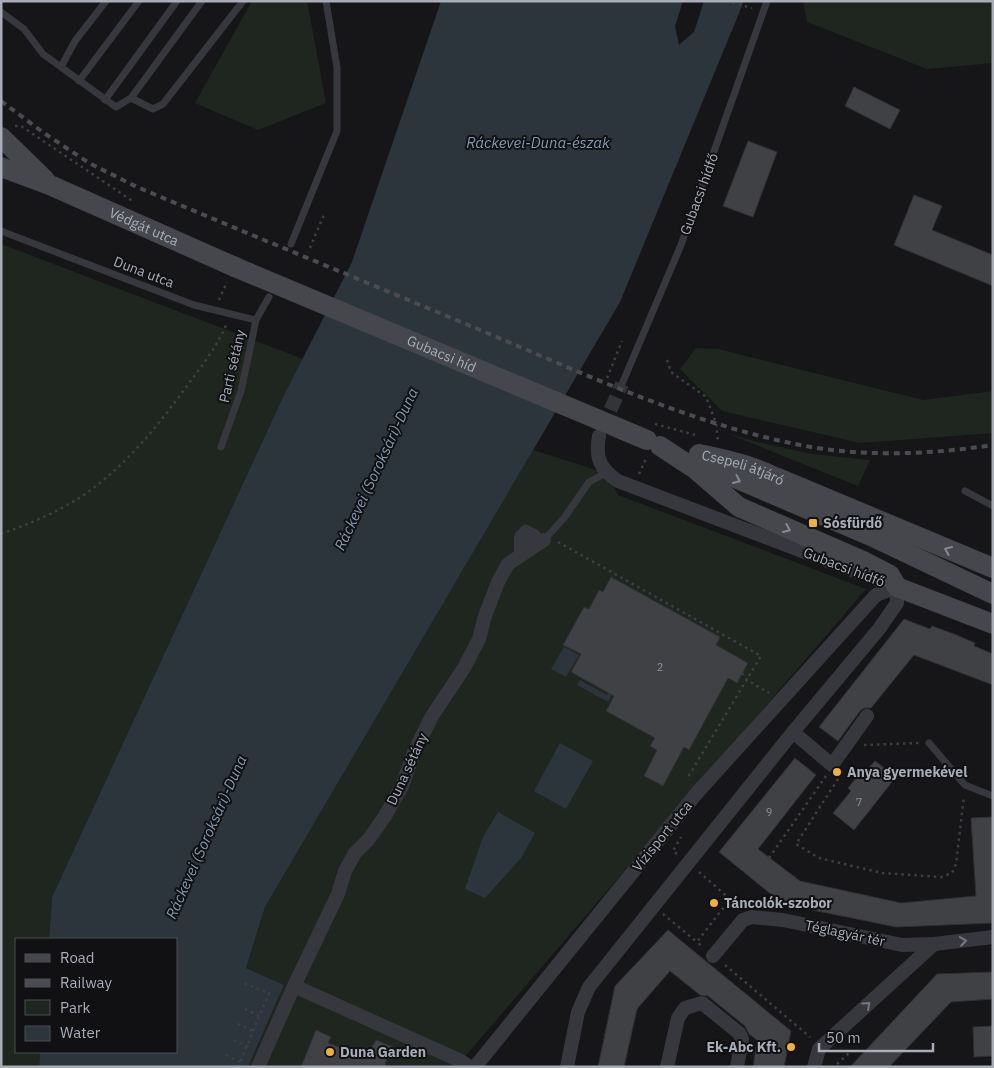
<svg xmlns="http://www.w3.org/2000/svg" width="994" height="1068" font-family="'IBM Plex Sans',sans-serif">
<rect width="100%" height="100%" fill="#161618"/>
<!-- green -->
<path fill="#1e261f" d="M252,1H307L326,103L258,130L195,103Z
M803,1H993V63L927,69L807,22Z
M1,244L303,359L282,399L52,897L49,939H16V1052H40L39,1067H1Z
M696,348L718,349L923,400L993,391V433L860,443L722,411L680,369Z
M726,433L762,443L812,454L870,460L858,486Z
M533,450L606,473L618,495L866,589L456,1067H248L284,985L246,968L265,907Z"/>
<!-- water -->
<path fill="#2c353c" d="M441,1H744L620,302L265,907L246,968L284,985L248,1067H39L40,1052H176V939H49L52,897L282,399L352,262Z
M564,647L579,655L566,677L551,669Z
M580,680L607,695L610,689L614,691L608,702L577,685Z
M560,743L593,761L566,809L534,791Z
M498,812L535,833L521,858L485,898L465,889L483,837Z"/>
<!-- pier -->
<path fill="#161618" d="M683,1H704L694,32L679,45L675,26Z"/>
<!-- building -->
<path fill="#404145" stroke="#303034" d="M854,87L900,110L890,129L845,106Z
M748,141L777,152L753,217L723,206Z
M914,195L942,206L932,230L993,255V286L894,245Z
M611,577L720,637L716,645L748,663L737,683L728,678L689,750L684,747L663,786L644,776L657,750L650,746L655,738L606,711L614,696L571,672L581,654L563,645L584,607L589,609L599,590L603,592Z
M904,619L930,629L932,626L954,634L975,643L974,646L993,654V685L914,655L871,708H864L860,711L838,741L819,727Z
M795,758L816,775L758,849L800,881L901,903L976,896L971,818L993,817V923L896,927L783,904L719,852Z
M875,761L896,777L854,830L833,813L851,791L848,788L864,768L867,770Z
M668,930L791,1031L784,1067H753L757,1040L749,1034L745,1026L708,996L700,995L670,971L637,1009L624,1067H598L615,986Z
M993,972V999L951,1002L889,1067H850L937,974Z
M993,1026V1056L974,1057L973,1027Z
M316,1030L331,1037L328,1043L366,1057L376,1040L393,1047L385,1064L388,1067H301Z"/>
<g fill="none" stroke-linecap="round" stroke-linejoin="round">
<!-- street-tunnel -->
<path stroke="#333438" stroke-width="14" stroke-dasharray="14 7" stroke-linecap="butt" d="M602,429L622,384"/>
<!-- path -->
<path stroke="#3d3f44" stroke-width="2.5" stroke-dasharray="2.5 4" stroke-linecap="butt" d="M726,1L752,8
M15,126H21L134,202
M310,248L325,212
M219,300L227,282
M667,360L671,372L706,397L716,423L718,441
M607,378L622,341
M655,424L699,436
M639,474L647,456
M1,534C34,522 68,508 96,486C131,459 160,423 186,387C201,367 217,347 227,323
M558,542L761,656L688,777L689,780
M742,673L747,680L769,693
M864,745L919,743
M838,779L796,844L819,858L882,873L941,877L952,873L956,864L964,796
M677,854L673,851L681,837
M769,858L826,776
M699,872L730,899L697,942L703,947
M663,914L697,942
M725,965L810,1037
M245,1009L259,1016
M238,1024L253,1031
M234,1040L248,1047
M226,1055L240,1062
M837,1064L849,1053
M238,1067L269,993L243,983"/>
<!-- lane -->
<path stroke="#37383d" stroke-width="7" d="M1,12L24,29L43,54L116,107L131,98L202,1
M61,67L75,41L106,1
M79,81L139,1
M131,98L153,109L163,104L243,1
M105,100L177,1
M1,231L194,305L256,320
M291,244L337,131V68L326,1
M622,384L681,245L767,1
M221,447L241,391L256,320L269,297
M965,491L993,506
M544,540L564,518L589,482L606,473
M929,743L965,785L993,796"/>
<!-- street -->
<path stroke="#37383d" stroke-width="14" d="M599,436C595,458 600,469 618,481L894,586
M521,554V537L526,532L534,536L536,540L533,546
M793,732L832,765L867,716
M713,956L743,920L752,917L783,920L902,945L934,944L993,937
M294,986L461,1061L470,1067
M258,1067L294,986L338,894L345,871L355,853L369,839L385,816L402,786L414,752L432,716L464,668L479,639L485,616L498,582L508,564L544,540
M475,1067L696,794L876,595L897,587
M567,1067L578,1012L589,987L793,732L879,629L897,603V587
M667,1067L678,1018L685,1008L702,1003L739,1033L742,1039L737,1067
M814,1067L819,1049L934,944"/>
<!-- secondary -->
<g stroke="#45474d" stroke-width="20">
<path d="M1,137L45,180"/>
<path id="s1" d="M1,167L52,186L235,267"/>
<path d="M660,446L695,469L739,507L863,561L890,575L897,587L993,624"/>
<path id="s2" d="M699,454C730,460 762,468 789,485"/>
<path d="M695,461L871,536L993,594"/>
<path d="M778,478L993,568"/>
</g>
<!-- rail -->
<path stroke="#4a4c52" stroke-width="4" stroke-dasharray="6 5" stroke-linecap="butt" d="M1,101L44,133L89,163L137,187C249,234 361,280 473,327C583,373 693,426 811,447C870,457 934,454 993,445"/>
<!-- secondary-bridge -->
<path stroke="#45474d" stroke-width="20" id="s3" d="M235,267L647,440"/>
</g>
<!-- one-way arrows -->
<defs><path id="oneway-chevron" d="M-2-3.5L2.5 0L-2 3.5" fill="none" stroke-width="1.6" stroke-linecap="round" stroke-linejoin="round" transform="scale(1.25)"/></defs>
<g stroke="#858993">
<use href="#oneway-chevron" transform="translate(737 480) rotate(24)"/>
<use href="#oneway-chevron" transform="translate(787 529) rotate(23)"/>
<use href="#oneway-chevron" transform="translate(948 550) rotate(-157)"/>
</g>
<g stroke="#757881">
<use href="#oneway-chevron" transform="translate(963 941) rotate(-8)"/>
<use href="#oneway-chevron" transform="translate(867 1005) rotate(-42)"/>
</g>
<!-- markers -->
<g fill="#f2b134" stroke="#111113" stroke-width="2">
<rect x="808" y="518" width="10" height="10" rx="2.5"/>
<circle cx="837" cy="772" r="5"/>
<circle cx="714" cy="903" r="5"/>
<circle cx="791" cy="1047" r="5"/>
<circle cx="330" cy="1052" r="5"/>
</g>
<g text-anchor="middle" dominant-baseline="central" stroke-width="4" stroke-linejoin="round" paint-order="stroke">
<!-- number labels -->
<g font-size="11" fill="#8e929b">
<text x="660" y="667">2</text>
<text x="859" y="802">7</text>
<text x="769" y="812">9</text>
</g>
<!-- street labels -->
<g font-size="14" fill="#a8adb8" stroke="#111113">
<text transform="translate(699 194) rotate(-70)">Gubacsi hídfő</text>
<text stroke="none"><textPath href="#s1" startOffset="155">Védgát utca</textPath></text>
<text transform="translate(144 272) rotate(21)">Duna utca</text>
<text stroke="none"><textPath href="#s3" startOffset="224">Gubacsi híd</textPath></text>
<text transform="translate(232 366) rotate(-77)">Parti sétány</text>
<text stroke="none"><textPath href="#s2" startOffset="46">Csepeli átjáró</textPath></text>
<text transform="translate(844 567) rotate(21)">Gubacsi hídfő</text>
<text transform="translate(407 769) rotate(-65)">Duna sétány</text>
<text transform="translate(662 836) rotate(-51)">Vízisport utca</text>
<text transform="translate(845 933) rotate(12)">Téglagyár tér</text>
</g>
<!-- poi labels -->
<g font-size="14" font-weight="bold" fill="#a8adb8" stroke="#111113" text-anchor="start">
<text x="823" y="523">Sósfürdő</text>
<text x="847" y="772">Anya gyermekével</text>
<text x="724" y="903">Táncolók-szobor</text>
<text x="781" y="1047" text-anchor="end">Ek-Abc Kft.</text>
<text x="340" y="1052">Duna Garden</text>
</g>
<!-- water labels -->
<g font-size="15" font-style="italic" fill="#7f9bb3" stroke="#111113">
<text x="538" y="142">Ráckevei-Duna-észak</text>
<text transform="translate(376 469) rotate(-65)">Ráckevei (Soroksári)-Duna</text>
<text transform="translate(206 837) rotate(-66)">Ráckevei (Soroksári)-Duna</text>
</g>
</g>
<!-- border -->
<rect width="994" height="1068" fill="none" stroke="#a8adb8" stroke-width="5"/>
<!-- legend -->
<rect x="15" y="938" width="162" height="115" fill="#111113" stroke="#4d4f55"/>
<rect x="25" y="954" width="25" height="8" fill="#45474d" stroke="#4d4f55"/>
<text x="60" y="963" font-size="15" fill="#a8adb8">Road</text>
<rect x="25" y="979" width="25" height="8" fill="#4a4c52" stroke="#4d4f55"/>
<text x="60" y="988" font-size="15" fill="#a8adb8">Railway</text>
<rect x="25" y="1000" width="25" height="15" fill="#1e261f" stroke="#4d4f55"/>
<text x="60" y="1013" font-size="15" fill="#a8adb8">Park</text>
<rect x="25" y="1026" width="25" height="15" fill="#2c353c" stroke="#4d4f55"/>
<text x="60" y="1038" font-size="15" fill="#a8adb8">Water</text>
<!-- scale -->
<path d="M819 1043v8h114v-8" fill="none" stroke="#a8adb8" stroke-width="2.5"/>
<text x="826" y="1043" font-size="15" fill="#a8adb8" stroke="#111113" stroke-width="4" paint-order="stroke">50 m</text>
</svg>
